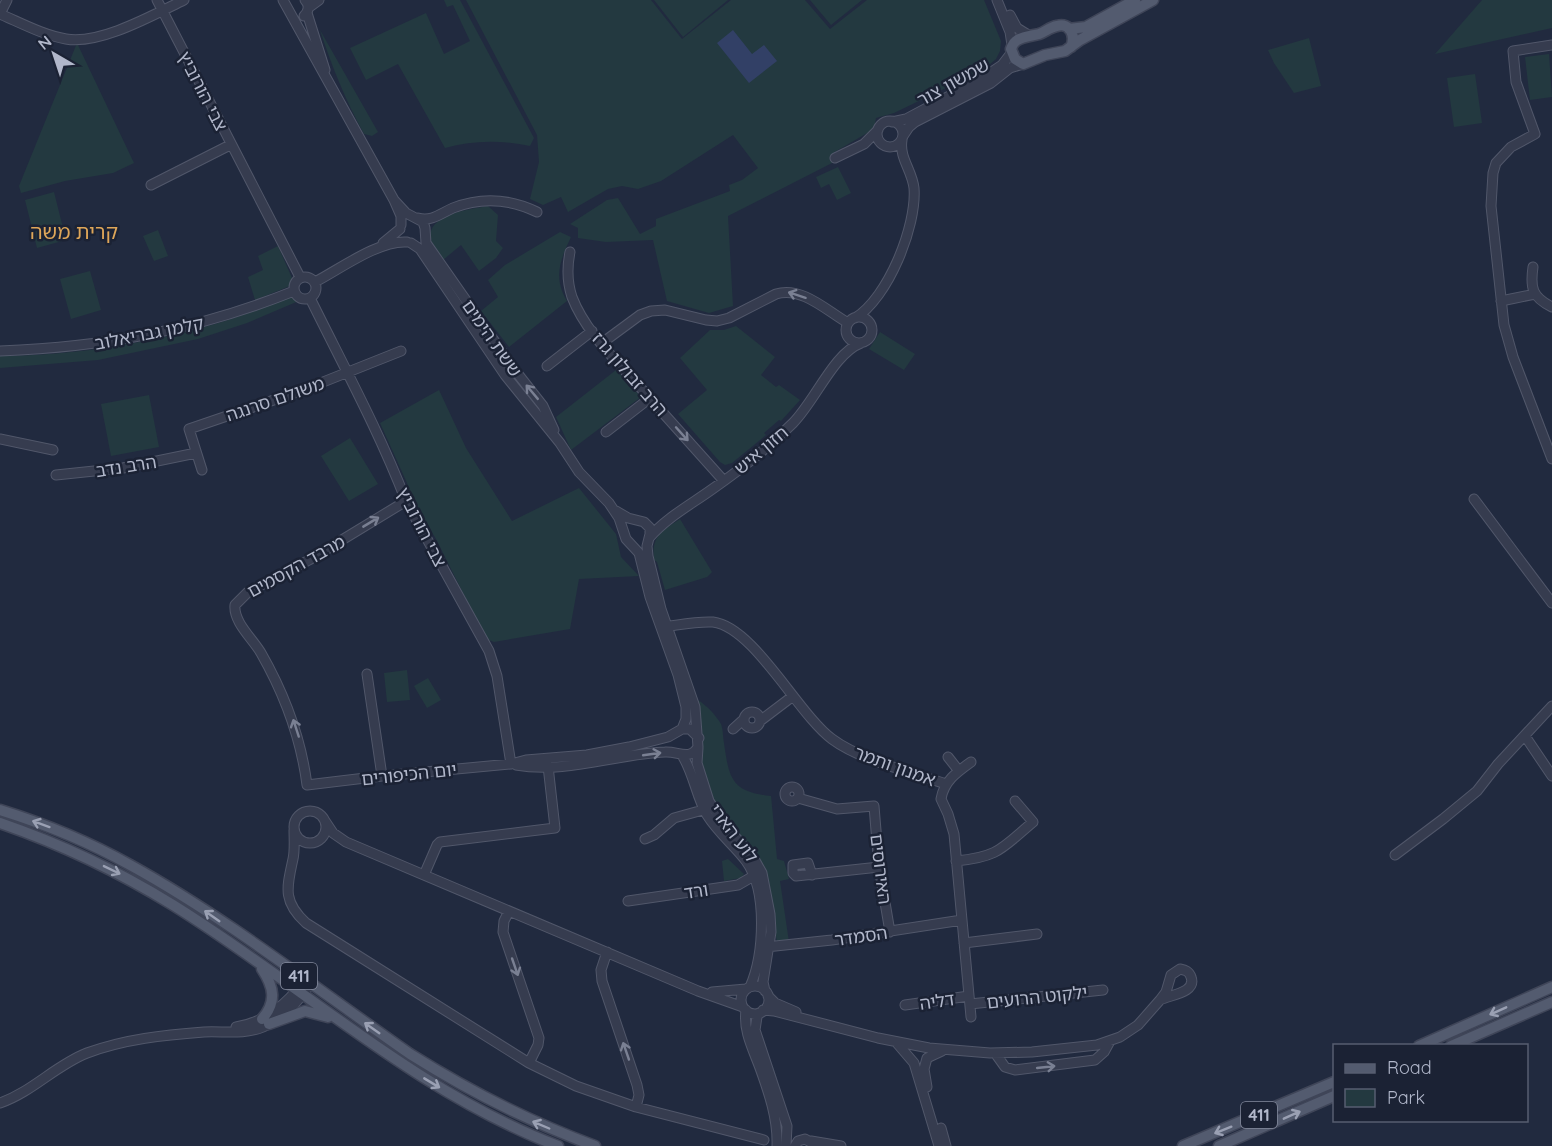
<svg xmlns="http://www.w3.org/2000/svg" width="1552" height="1146" font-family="Quicksand,'Noto Sans Hebrew',sans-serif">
<rect width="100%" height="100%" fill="#212a3f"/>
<!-- green -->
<path fill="#233940" d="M444,0H460L534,138L530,146C501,140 473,140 445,148L398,64L366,80L350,48L426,13L444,54L470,41L453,5L447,7Z
M466,0H651L682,39L731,0H805L830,29L867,0H984L1001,41L1000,51L996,59L983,70L894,113L876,118L874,129L833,153L836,161L728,216L733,306L709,313L667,301L653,240L606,242L578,238V228L570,224L607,200L618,198L640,234L656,226V219L730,191L729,185L742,180L758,168L733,135L661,181L638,189L622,186L608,189L568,212L561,197L543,205L530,199L539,162L537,135Z
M654,0H728L683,37Z
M810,0H862L831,25Z
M1482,0H1552V28L1435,54Z
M320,30L378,132L372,136L364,134C345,99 332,67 320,30Z
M1309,38L1321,86L1294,93L1274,63L1268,50Z
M77,43L134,163L113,173L65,181L21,193L19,186Z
M1549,54L1552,97L1530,100L1525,57Z
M1475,74L1482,123L1454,127L1447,78Z
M838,167L851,193L837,200L829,184L821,188L816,177Z
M54,192L66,240L37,248L25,200Z
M488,206L498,215L496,241L503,248L496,258L479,271L461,245L443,260C439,253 432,246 431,239C426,214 471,209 488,206Z
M158,230L168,256L154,261L143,236Z
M560,232L571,237C560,260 553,278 567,301L509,347L481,311L498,297L488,280L505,265Z
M278,246L292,278L290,286L255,300L248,277L263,270L258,256Z
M90,271L101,310L71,319L60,279Z
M293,296L301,300L247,323L198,339L98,360L0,368V356C72,356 159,342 228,320C250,313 272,304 293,296Z
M736,326L775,357L761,375L776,387L779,385L800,400L781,421L779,420L764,433L766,435L732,463L725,465L720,462L678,414L707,390L680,358L710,330H724Z
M880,332L915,354L904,370L869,349Z
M616,370L641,397L571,450L556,417Z
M439,390L466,448L512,521L579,488L616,534L621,557L639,576L579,579L570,629L494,642L486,639L436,539L412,499L407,483L380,423Z
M149,395L159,447L111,456L101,404Z
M350,438L378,484L349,501L321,456Z
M680,519L712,572L707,577L665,590L657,562L654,560C651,536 662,531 680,519Z
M407,670L410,700L387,702L384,673Z
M428,678L441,700L427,708L414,686Z
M698,700C707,706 715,714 721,724C723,729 723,737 724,743C729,778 731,792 771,796L777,859L784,861L789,879L780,881L789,942H777L764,872L713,804L700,764L703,740Z
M728,859L744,874L741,878L724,881L722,861Z"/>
<!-- water -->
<path fill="#324066" d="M733,30L752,54L764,45L777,61L749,83L717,43Z"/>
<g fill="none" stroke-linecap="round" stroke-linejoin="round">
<!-- minor casing -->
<g stroke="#51576a" stroke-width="11">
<path id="minor" d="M157,0L300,277
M283,0L394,200L401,216V225
M997,0L1010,32L1012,45
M308,8L319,0
M307,13L325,70
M0,14C21,23 43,35 66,39C100,45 153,15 184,0
M0,14L7,0
M1010,15L1017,28L1030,36
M304,16C309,11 310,5 305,0
M1552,45L1513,51L1516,82L1535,134L1511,147L1496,163L1493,173L1491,206L1504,325L1513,357L1552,459
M877 134a13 13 0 1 1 26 0a13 13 0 1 1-26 0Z
M892,122L906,119L981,79L1002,65L1012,52
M903,136L909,127L915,122L991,83L1010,68L1023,64
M835,158L864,144L878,130
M151,185L230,145
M394,200L406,213L423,222L425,228L426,243L514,369L543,406L554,430
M418,218C432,222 441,213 453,208C481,197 510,199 537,212
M383,243L400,229
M411,243L420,249L505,375L560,443L579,472L609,503L619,518L626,539L639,553L650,597L678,675L686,707V719L682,729
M570,252C567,267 567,282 572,297C585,331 615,359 638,385C667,417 695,449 724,481
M1533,267C1530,288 1532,297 1552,307
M294 288a11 11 0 1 1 22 0a11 11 0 1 1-22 0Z
M315,282C340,269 379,240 407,242
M310,298C343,365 379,431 406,501L489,651L497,676L511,764
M1501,301L1535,294
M846 330a13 13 0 1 1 26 0a13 13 0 1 1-26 0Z
M855,318C888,298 917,226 914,188C912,170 899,158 902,140
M602,343L640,315L651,311L665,310L706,320L717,321L729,318L776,294C802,286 827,311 848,323
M0,351C104,347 197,330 294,291
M547,366L592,331
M606,432L650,398
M0,439L53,450
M202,470L189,429L303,390L401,351
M56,475L123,468L196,453
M1474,499L1552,603
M406,501L309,560L248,592L235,605C233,622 253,639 261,653C285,695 301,738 307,785L382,776L511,764L526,760L587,755L629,747L668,737L682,729H690L699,738
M649,538C666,518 690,505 711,490C740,470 768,448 793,423C815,401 834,353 861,343
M663,627C679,625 697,621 713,622C754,627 798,714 832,739C860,760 911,772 946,784
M367,674L382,776
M744 720a8 8 0 1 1 16 0a8 8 0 1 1-16 0Z
M760,721L793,696
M733,729L744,719
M1525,736L1552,776
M698,748L697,763L709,801L722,822L753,857L762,873L770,914L771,932L763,982L765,991
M682,755C694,774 696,796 707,815C718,833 734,845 746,861C768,891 764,955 750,987
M948,757L959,771
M516,765C565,774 616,754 665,752C678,751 690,761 698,747L695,707L661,609L648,556L647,546L650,534V528L644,522L628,518L616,511
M785 794a7 7 0 1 1 14 0a7 7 0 1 1-14 0Z
M798,798L837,809L874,806L879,867L890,932
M294 827a16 16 0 1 1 32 0a16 16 0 1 1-32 0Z
M325,821L333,833L346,842L698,991L743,1007
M294,830C294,840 295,850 293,859C287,887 282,901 306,923L529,1063L576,1086L636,1107L764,1140
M645,839L654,835L674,818L710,808
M1395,855L1443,819L1477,791L1498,764L1552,706
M956,861C999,857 1002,848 1033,822L1015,801
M424,875L437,845L440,842L555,828L548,766
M812,875L808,863L793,865V873L796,876L879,867
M628,901L738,885L757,874
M509,911L504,921L503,932L539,1038L538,1045L529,1063
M964,943L1037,934
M766,947L832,940L962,920
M607,952L601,970L602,981L637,1085L639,1095L636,1107
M1180,969C1185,970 1189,971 1191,977C1197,993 1169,995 1160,1000L1166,992L1171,975Z
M741 1000a14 14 0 1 1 28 0a14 14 0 1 1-28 0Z
M712,992L746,989
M768,996L775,1003L796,1012
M970,1004L1103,990
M905,1005L969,996
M746,1010C743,1031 753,1049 760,1068C769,1093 778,1119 777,1146
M763,1010L774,1011L878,1038L929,1048L990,1053L1032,1052L1097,1045L1120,1037L1138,1025L1160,1000
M759,1013L757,1017L755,1030L787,1126L786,1146
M971,1017L954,834L948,814L941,799C944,781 957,772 971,762
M236,1027C266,1022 287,1004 305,980
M896,1042L914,1063L939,1146
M995,1053L1005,1067L1015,1070L1095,1060L1104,1052L1110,1041
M927,1087L924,1069L927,1058L942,1051
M0,1103C32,1092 56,1065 87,1053C125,1039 164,1035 204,1032C224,1031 244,1035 263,1027C282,1019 299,1001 310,984
M941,1128L946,1146
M811,1141L841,1146
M795,1146L798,1141L805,1139L814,1144"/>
</g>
<!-- major casing -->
<g stroke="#3f4558" stroke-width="13">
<path id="major" d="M1069,29L1086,27L1135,0
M1071,47C1076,36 1070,22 1057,26C1050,27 1045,32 1039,34C1032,36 1022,36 1016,41C1012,44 1013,45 1011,49L1015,59L1023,64L1045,55L1065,51L1080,40L1153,0
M0,810C45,824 89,842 130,865C228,919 318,990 410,1054C469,1091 530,1122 595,1146
M0,823C61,844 118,871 173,905C302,985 414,1091 558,1146
M262,1019C277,1002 274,987 262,969
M269,1024L305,1011L328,1017
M1419,1046L1552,987
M1451,1046L1552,1002
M1183,1146L1334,1082
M1219,1146L1334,1096"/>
</g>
<!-- minor -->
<use href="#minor" stroke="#363c4f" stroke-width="9"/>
<!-- major -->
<use href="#major" stroke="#535b6f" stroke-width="10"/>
</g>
<!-- one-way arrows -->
<defs><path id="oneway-shaft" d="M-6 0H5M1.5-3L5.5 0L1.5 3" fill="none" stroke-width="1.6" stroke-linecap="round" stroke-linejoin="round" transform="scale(1.5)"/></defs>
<g stroke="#7a8093">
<use href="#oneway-shaft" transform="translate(797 295) rotate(-162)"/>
<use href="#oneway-shaft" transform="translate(532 392) rotate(-130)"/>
<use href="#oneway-shaft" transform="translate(682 434) rotate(48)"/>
<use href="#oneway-shaft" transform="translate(371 522) rotate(-31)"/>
<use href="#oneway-shaft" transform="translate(296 728) rotate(-108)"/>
<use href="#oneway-shaft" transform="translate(652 754) rotate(-8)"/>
<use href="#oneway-shaft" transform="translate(515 967) rotate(71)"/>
<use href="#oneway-shaft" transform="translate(626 1051) rotate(-109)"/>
<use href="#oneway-shaft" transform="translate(1046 1067) rotate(-6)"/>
</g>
<g stroke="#9aa0b3">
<use href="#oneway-shaft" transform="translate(41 824) rotate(-160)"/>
<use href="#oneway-shaft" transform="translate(112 870) rotate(26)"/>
<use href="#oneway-shaft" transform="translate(212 916) rotate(-145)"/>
<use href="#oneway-shaft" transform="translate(1498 1011) rotate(156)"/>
<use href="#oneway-shaft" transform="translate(372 1028) rotate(-145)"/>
<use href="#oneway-shaft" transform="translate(432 1083) rotate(31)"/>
<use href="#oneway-shaft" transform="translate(1292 1115) rotate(-24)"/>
<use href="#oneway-shaft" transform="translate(541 1125) rotate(-157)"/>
<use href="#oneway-shaft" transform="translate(1223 1130) rotate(158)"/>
</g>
<g text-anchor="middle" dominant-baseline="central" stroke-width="5" stroke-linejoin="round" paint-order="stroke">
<!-- shield labels -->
<g fill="#1b2234" stroke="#848a9d" stroke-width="1.5">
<rect x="281" y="963" width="36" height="26" rx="4.5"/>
<rect x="1241" y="1102" width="36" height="26" rx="4.5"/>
</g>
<g font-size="16" font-weight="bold" fill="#b1b7ca">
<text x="299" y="976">411</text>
<text x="1259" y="1115">411</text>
</g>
<!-- street labels -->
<g font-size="18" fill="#b1b7ca" stroke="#1b2234">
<text transform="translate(953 82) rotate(-29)">שמשון צור</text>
<text transform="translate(203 91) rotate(63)">צבי הורוביץ</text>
<text transform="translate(149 333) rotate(-11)">קלמן גבריאלוב</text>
<text transform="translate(492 338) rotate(55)">ששת הימים</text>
<text transform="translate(630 374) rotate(49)">הרב זבולון גרז</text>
<text transform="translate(275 399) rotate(-19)">משולם סרנגה</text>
<text transform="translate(761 450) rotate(-40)">חזון איש</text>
<text transform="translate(126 466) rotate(-9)">הרב נדב</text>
<text transform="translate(422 527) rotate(63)">צבי הורוביץ</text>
<text transform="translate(296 566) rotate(-29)">מרבד הקסמים</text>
<text transform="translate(895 766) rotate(20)">אמנון ותמר</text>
<text transform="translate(409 774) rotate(-6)">יום הכיפורים</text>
<text transform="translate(734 833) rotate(53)">לוע הארי</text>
<text transform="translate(881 869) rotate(83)">האירוסים</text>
<text transform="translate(696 891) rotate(-9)">ורד</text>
<text transform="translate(861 936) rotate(-8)">הסמדר</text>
<text transform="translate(1037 997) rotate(-6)">ילקוט הרועים</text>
<text transform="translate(937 1001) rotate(-8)">דליה</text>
</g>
<!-- neighbourhood labels -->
<g font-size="20" fill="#dea659" stroke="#1b2234">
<text x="74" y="231">קרית משה</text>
</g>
</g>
<!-- legend -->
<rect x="1333" y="1044" width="195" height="78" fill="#1b2234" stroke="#575e70" stroke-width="1.5"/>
<rect x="1345" y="1064" width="30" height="9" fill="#535b6f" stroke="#575e70" stroke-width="1.5"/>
<text x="1387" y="1074" font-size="18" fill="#b1b7ca">Road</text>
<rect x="1345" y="1089" width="30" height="18" fill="#233940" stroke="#575e70" stroke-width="1.5"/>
<text x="1387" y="1104" font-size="18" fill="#b1b7ca">Park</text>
<!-- north arrow -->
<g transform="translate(54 54) rotate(321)" stroke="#1b2234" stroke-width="4.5" paint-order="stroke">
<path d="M0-4.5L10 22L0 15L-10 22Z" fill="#b1b7ca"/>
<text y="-9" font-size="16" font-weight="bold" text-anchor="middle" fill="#b1b7ca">N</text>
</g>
</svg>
